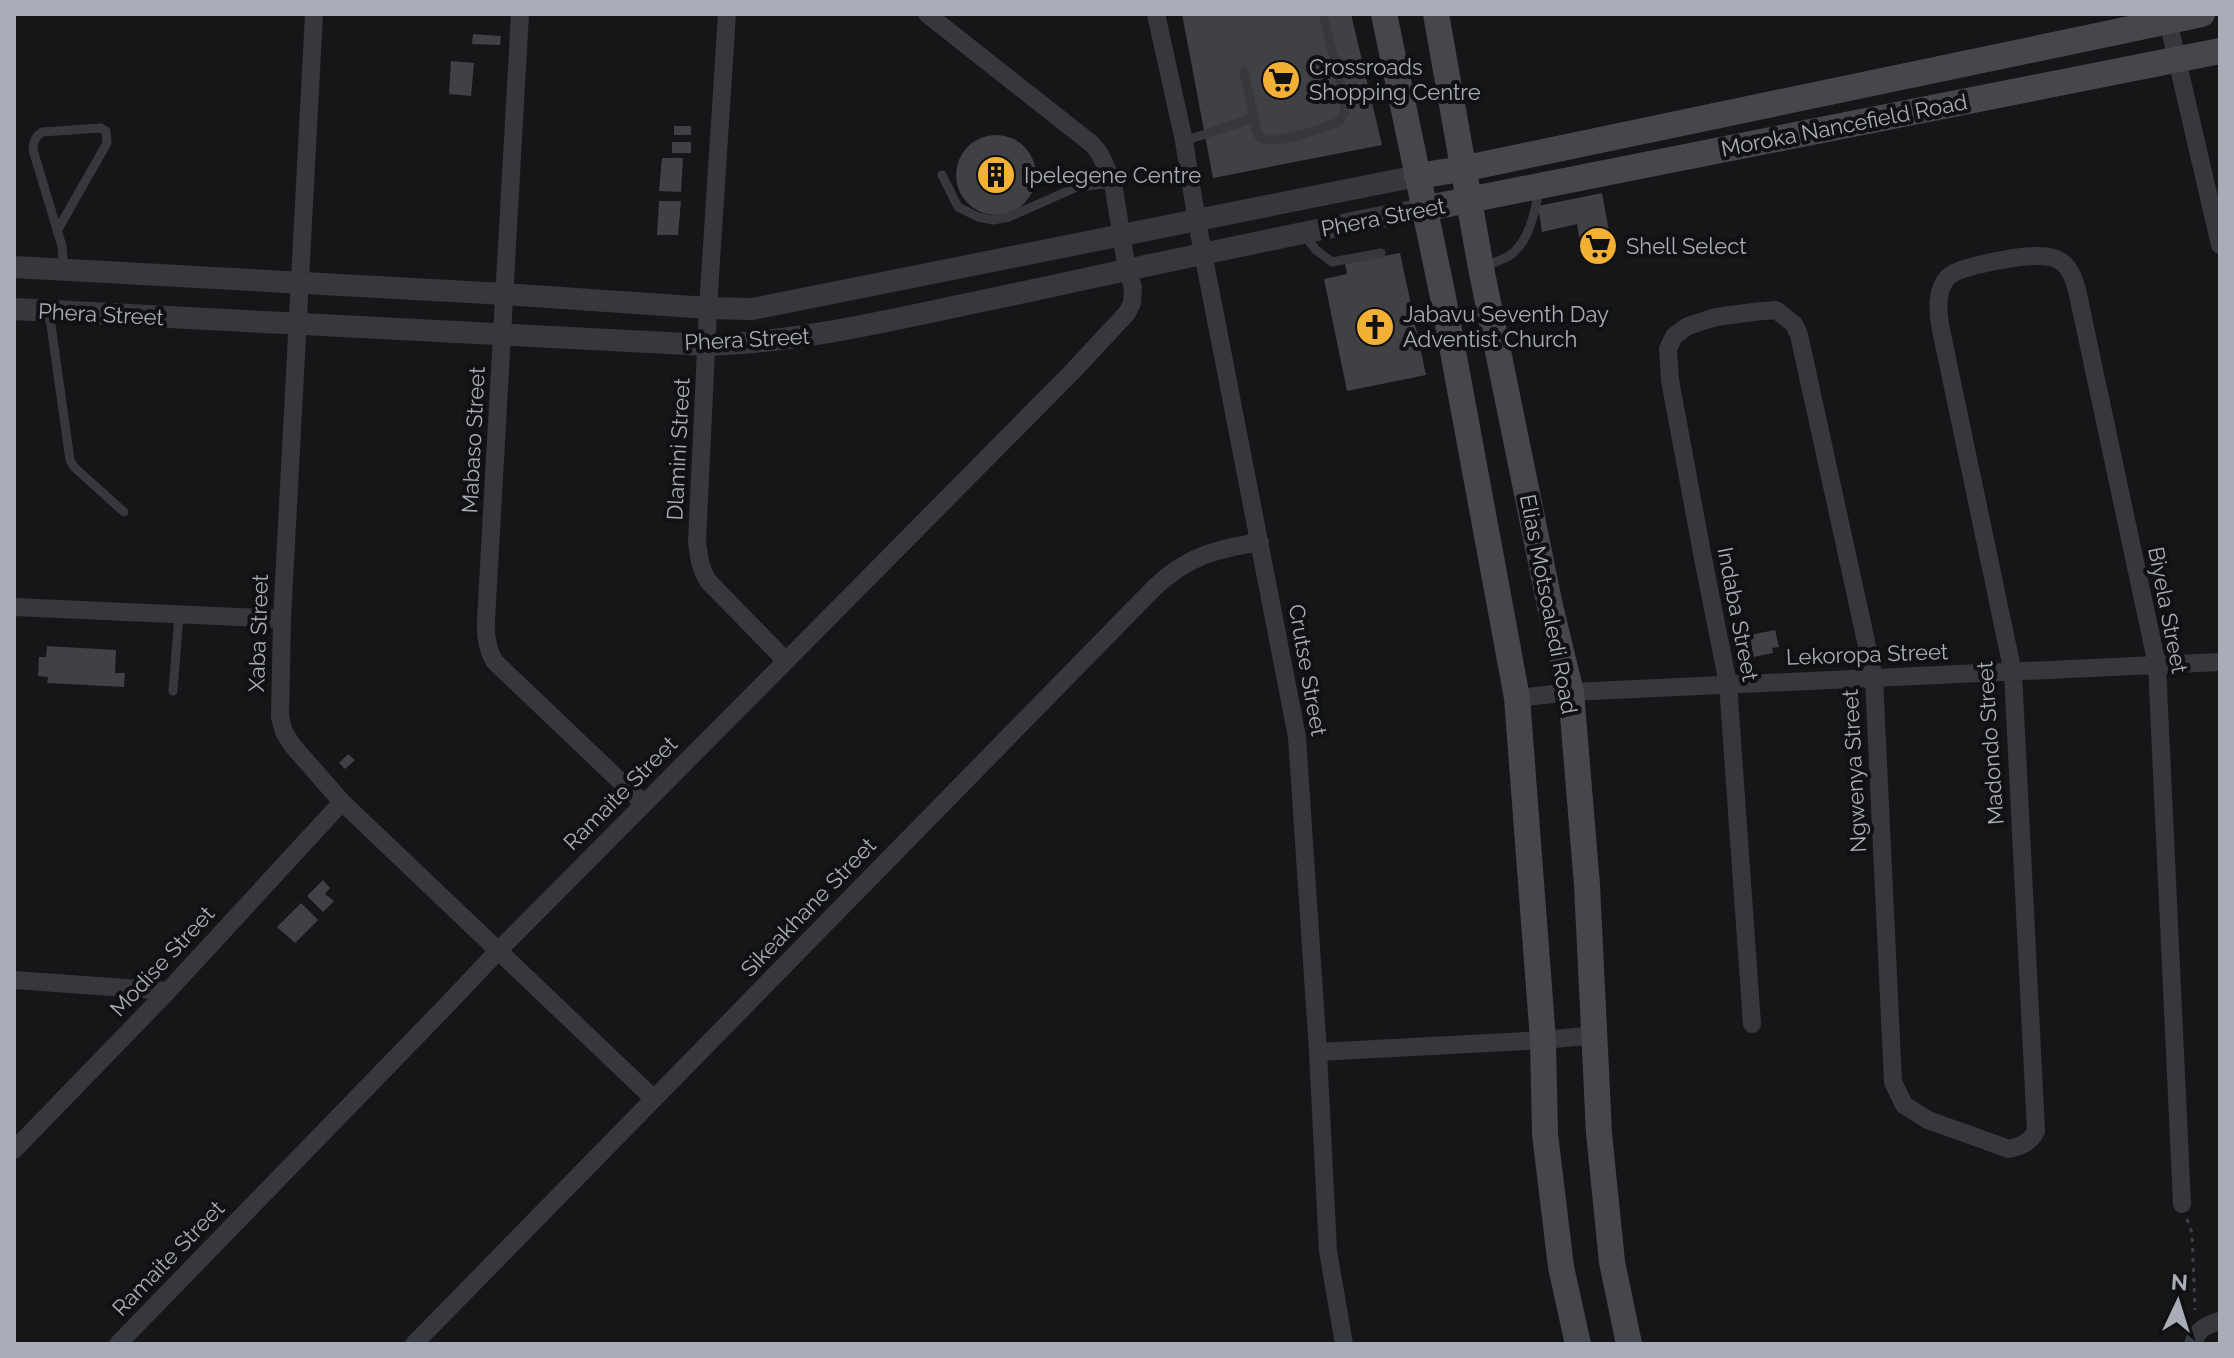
<svg xmlns="http://www.w3.org/2000/svg" width="2234" height="1358" font-family="Raleway,sans-serif">
<rect width="100%" height="100%" fill="#161618"/>
<!-- building -->
<path fill="#404145" d="M1182,14H1351L1382,145L1213,178Z
M473,34L501,36L500,45L472,44Z
M451,61L474,63L471,96L449,94Z
M674,126H691V135H674Z
M956 175a40 40 0 1 1 80 0a40 40 0 1 1-80 0Z
M672,142H691V153H672Z
M662,158H683L681,192L659,191Z
M1602,193L1610,237L1580,242L1577,224L1542,232L1538,206Z
M659,201H681L678,235H657Z
M1400,253L1426,375L1347,391L1324,279L1347,274L1345,263Z
M1775,630L1779,647L1772,648L1773,653L1749,658L1747,650L1743,651L1740,637Z
M47,646L116,650L115,673H125L124,687L47,683L48,677L38,676L39,657H46Z
M348,754L355,760L345,769L339,763Z
M323,880L330,888L325,894L334,901L323,912L307,896Z
M301,903L318,920L295,943L277,927Z"/>
<g fill="none" stroke-linecap="round" stroke-linejoin="round">
<!-- path -->
<path stroke="#3d3f44" stroke-width="3" stroke-dasharray="4 6" stroke-linecap="butt" d="M2187,1219L2192,1233L2195,1310"/>
<!-- service -->
<path stroke="#37383d" stroke-width="9" d="M1244,72L1254,118
M1184,141L1254,118C1255,123 1256,132 1259,136C1270,149 1324,127 1338,122L1344,113L1345,101L1323,14
M942,175L958,207L978,217L993,220L1009,217L1077,187L1113,183
M57,231L107,143L106,131L101,128L42,132C35,137 33,142 33,150L62,246L64,270
M1304,235L1316,250L1332,262L1381,253
M1484,267C1492,263 1502,260 1509,256C1529,243 1535,212 1539,190
M49,311L70,460L74,467L124,512
M173,691L179,615"/>
<!-- minor -->
<path stroke="#37383d" stroke-width="18" d="M314,14L282,619L280,717L284,732L292,745L342,802L654,1099
M520,14L486,620C485,635 487,648 494,661L643,803
M727,14L708,308L697,542C699,557 700,568 708,581L786,661
M1156,14L1184,141L1197,222L1297,737L1318,1052L1328,1251L1344,1344
M2168,21L2220,245
M14,607L282,619
M1517,698L1571,692L2220,662
M14,980L168,991
M1752,1024L1728,684L1702,553L1670,380L1668,349L1674,336L1688,326L1716,317L1753,312L1776,310L1794,324L1799,335L1874,678L1893,1082L1904,1105L1928,1120L2009,1149C2021,1146 2030,1143 2036,1131L2013,673L1940,325C1938,309 1936,290 1948,277C1959,266 2022,255 2039,256C2046,256 2056,258 2062,262C2071,269 2074,280 2077,290L2157,665L2182,1204
M1318,1052L1543,1040L1596,1035
M14,1150L168,991L342,802
M118,1344L445,1007L498,951L786,661L1072,372L1127,313L1132,303L1133,287L1127,270L1113,183L1100,154L1092,144L927,14
M414,1344L1155,587C1188,556 1216,549 1260,542
M2193,1344C2197,1329 2206,1325 2220,1321"/>
<!-- tertiary -->
<path stroke="#37383d" stroke-width="22" d="M14,267L505,294L708,308L752,309L1417,176
M14,309L707,345C808,342 903,317 1001,297C1141,267 1282,236 1423,209"/>
<!-- secondary -->
<path stroke="#45474d" stroke-width="26" d="M1384,14L1442,292L1517,698L1543,1040L1545,1134L1561,1267L1578,1344
M1436,14L1481,268L1550,606L1571,692L1587,885L1599,1133L1612,1262L1629,1344
M1417,176L1462,169L2202,14
M1423,209L2220,51"/>
</g>
<!-- icons -->
<defs>
<g id="supermarket-disc" transform="scale(2)"><circle r="9.5" fill="#f2b134" stroke="#111113"/><path d="M-6-5.5h2.5l.6 2H6L4.5 2H-2.5L-4.4-4H-6ZM-1.5 3.2a1.3 1.3 0 1 0 .1 0ZM3 3.2a1.3 1.3 0 1 0 .1 0Z" fill="#111"/></g>
<g id="building-disc" transform="scale(2)"><circle r="9.5" fill="#f2b134" stroke="#111113"/><path d="M-4-6H4V6H1V3H-1V6H-4ZM-2.5-4.3h1.7v1.8h-1.7ZM.8-4.3h1.7v1.8H.8ZM-2.5-1h1.7V.8h-1.7ZM.8-1h1.7V.8H.8Z" fill="#111"/></g>
<g id="church-disc" transform="scale(2)"><circle r="9.5" fill="#f2b134" stroke="#111113"/><path d="M-1.2-6h2.4v3.5h3.3v2.4h-3.3V6h-2.4V-.1h-3.3v-2.4h3.3Z" fill="#111"/></g>
</defs>
<g fill-rule="evenodd">
<use href="#supermarket-disc" x="1281" y="80"/>
<use href="#building-disc" x="996" y="175"/>
<use href="#supermarket-disc" x="1598" y="246"/>
<use href="#church-disc" x="1375" y="327"/>
</g>
<g text-anchor="middle" dominant-baseline="central" stroke-width="8" stroke-linejoin="round" paint-order="stroke">
<!-- poi labels -->
<g font-size="22" fill="#a8adb8" stroke="#111113" text-anchor="start">
<text x="1309" y="67">Crossroads<tspan x="1309" dy="25">Shopping Centre</tspan></text>
<text x="1024" y="175">Ipelegene Centre</text>
<text x="1626" y="246">Shell Select</text>
<text x="1403" y="314">Jabavu Seventh Day<tspan x="1403" dy="25">Adventist Church</tspan></text>
</g>
<!-- street labels -->
<g font-size="22" fill="#a8adb8" stroke="#111113">
<text transform="translate(1844 125) rotate(-11)">Moroka Nancefield Road</text>
<text transform="translate(1383 217) rotate(-11)">Phera Street</text>
<text transform="translate(101 314) rotate(3)">Phera Street</text>
<text transform="translate(747 339) rotate(-3)">Phera Street</text>
<text transform="translate(473 440) rotate(-87)">Mabaso Street</text>
<text transform="translate(678 449) rotate(-87)">Dlamini Street</text>
<text transform="translate(1549 604) rotate(79)">Elias Motsoaledi Road</text>
<text transform="translate(2168 610) rotate(79)">Biyela Street</text>
<text transform="translate(1738 614) rotate(79)">Indaba Street</text>
<text transform="translate(258 633) rotate(-88)">Xaba Street</text>
<text transform="translate(1867 654) rotate(-2)">Lekoropa Street</text>
<text transform="translate(1308 670) rotate(80)">Crutse Street</text>
<text transform="translate(1990 743) rotate(-94)">Madondo Street</text>
<text transform="translate(1854 771) rotate(-93)">Ngwenya Street</text>
<text transform="translate(620 793) rotate(-45)">Ramaite Street</text>
<text transform="translate(808 907) rotate(-46)">Sikeakhane Street</text>
<text transform="translate(162 961) rotate(-47)">Modise Street</text>
<text transform="translate(168 1258) rotate(-46)">Ramaite Street</text>
</g>
</g>
<!-- border -->
<rect width="2234" height="1358" fill="none" stroke="#a8adb8" stroke-width="32"/>
<!-- north arrow -->
<g transform="translate(2178 1302) rotate(4)" stroke="#111113" stroke-width="6" paint-order="stroke">
<path d="M0-6L14 30L0 20L-14 30Z" fill="#a8adb8"/>
<text y="-12" font-size="22" font-weight="bold" text-anchor="middle" fill="#a8adb8">N</text>
</g>
</svg>
